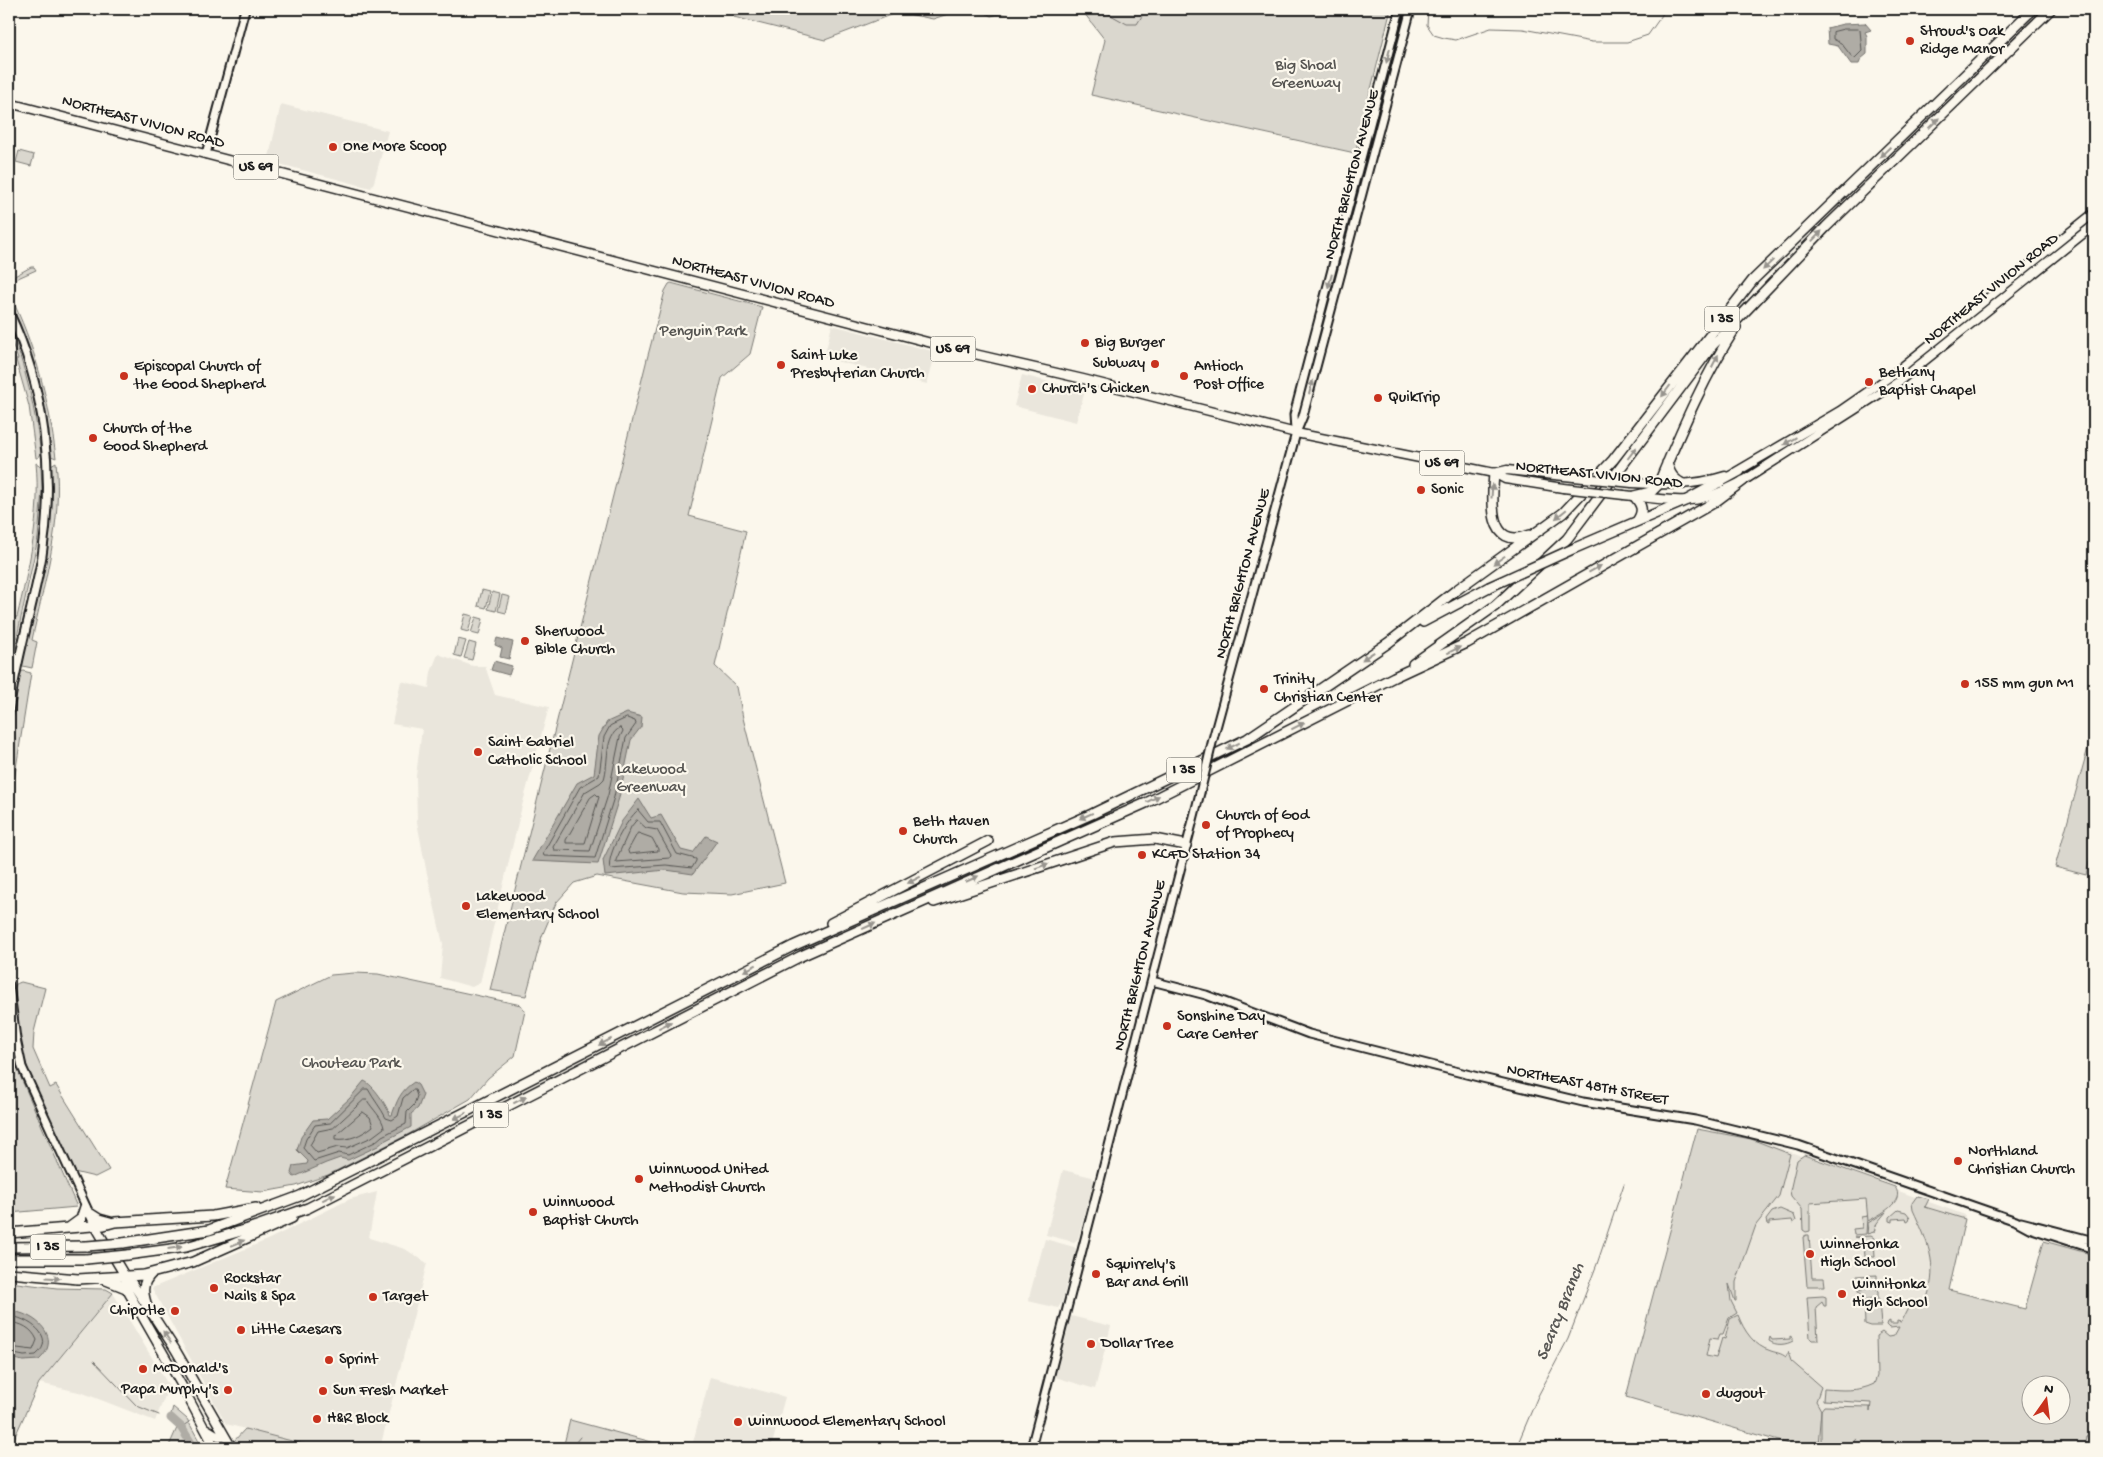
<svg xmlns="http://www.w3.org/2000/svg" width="2103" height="1457" font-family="'Gochi Hand',sans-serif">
<rect width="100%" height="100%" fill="#fbf7ec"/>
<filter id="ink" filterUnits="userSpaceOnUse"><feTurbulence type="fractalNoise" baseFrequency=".02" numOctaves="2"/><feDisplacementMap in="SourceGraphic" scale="10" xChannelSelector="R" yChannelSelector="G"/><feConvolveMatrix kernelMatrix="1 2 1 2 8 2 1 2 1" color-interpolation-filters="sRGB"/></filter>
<g filter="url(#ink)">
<!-- built -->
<path fill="#eae6dc" d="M281,104L388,131L374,182L371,188L268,161Z
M832,325L936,352L927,384L824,358Z
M1022,375L1085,391L1076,422L1014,406Z
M438,654L473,666H485L495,695L549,707L522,806L480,983L472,987L440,978L443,944L426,869L417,822L416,776L422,729L392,724L401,681L429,688L431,672Z
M1698,1129L1771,1145L1965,1215L1912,1448H1806L1626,1397Z
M1063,1170L1092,1177L1094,1181L1078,1239L1074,1242L1046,1235Z
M377,1192L369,1238L405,1249L427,1263L380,1448H319L226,1424L152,1288L267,1240L350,1199Z
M1045,1239L1074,1247L1076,1249L1062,1302L1058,1308L1028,1301Z
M113,1293L169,1386L155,1421L83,1393L39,1383Z
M1071,1316L1111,1326L1095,1389L1055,1377Z
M710,1377L785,1397L771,1448H699L692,1446Z"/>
<!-- green -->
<path fill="#dad7ce" stroke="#7b7a75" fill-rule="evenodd" d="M746,9H963L933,19L898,12L825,40L734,17Z
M979,9H1018L991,16Z
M1051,9H1391L1355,153L1091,95L1105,40L1084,13Z
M19,151L34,155L31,166L16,162Z
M31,267H34L36,270L9,282V279Z
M671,283L762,307L750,354L722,378L689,516L746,531L715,666L737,687L743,718L785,883L732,894L683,892L597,876L574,883L556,903L542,936L526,996L490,990L647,359L665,291L669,284Z
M9,293C35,345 49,400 56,458L51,456C46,422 42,390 32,358C26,338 9,311 9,293Z
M9,325C26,368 35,409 41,454L38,458H36L29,406L16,360L18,359L9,335Z
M56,462C63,521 44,583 32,640L37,642L32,668L23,666L22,663L46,551L50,522L51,465Z
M36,463L41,466L42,490L38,538L12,660L9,662V632L12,617H17C29,567 41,515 36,463Z
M482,590L490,592L486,608L478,606Z
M492,592L500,594L496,611L488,609Z
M502,595L510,597L506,613L498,611Z
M465,614L473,616L468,632L461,630Z
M476,617L483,619L479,635L471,633Z
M458,639L466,641L461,657L454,655Z
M469,642L476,644L472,660L464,658Z
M23,671L31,673L11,800L9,838C9,785 5,723 21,672Z
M2091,737L2094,738V842L2086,875L2055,867Z
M9,902L14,969L12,967L9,944Z
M354,973L378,974L521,1005L525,1011L515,1056L488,1078L470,1099L409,1134L328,1175L296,1186L263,1192L225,1189L276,1002L331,975Z
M21,982L45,988L34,1032L33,1049L50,1088L56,1085L109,1170L95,1177L74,1172L31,1078L24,1057L18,1026L14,989L16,984Z
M9,1029L21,1078L77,1207L9,1213Z
M1697,1129L1751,1139L1790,1154L1779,1196L1756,1225L1736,1282V1301H1735L1729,1284L1731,1301L1737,1313L1729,1318L1723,1334H1720L1718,1339L1710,1338L1706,1356L1716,1358L1722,1338L1725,1339L1730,1319L1738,1315C1744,1331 1754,1346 1771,1351C1777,1353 1781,1353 1786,1357L1788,1352L1791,1361L1821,1387L1816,1401L1821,1410L1824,1406L1870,1407V1412L1871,1403L1823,1400L1824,1389C1841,1390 1858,1392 1874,1384L1877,1376L1876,1336L1882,1332L1888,1337L1894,1336L1899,1327L1890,1328L1887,1325L1888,1322L1890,1321V1324H1897V1321L1901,1322L1910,1304L1927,1298C1939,1264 1927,1241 1913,1210L1912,1203L1917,1196L1929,1199L1925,1207L1965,1219L1949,1290L2025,1309L2044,1241L2094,1255V1431L2086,1437L2084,1448H1849L1857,1439L1847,1448H1821V1410L1818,1445L1811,1443L1812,1448H1803L1626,1397ZM2030,1384H2060V1414H2030Z
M1804,1155L1895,1187C1906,1202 1879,1215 1868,1221L1866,1199L1810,1203V1231L1806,1232L1803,1230L1802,1209L1791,1196L1790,1191L1797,1160Z
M1780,1209L1794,1215L1796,1221L1793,1223L1792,1220L1769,1222V1225L1767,1224L1766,1220L1772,1212Z
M1898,1210L1906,1212L1910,1217L1909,1220L1907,1221L1906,1218L1893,1219V1222L1890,1221V1217Z
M1886,1212L1877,1223L1874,1232L1867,1234L1868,1223Z
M1867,1216L1866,1234L1854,1235L1853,1229L1862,1228L1861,1217Z
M1806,1235H1809L1812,1278H1824L1825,1286H1807L1803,1237Z
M1871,1236L1874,1238L1875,1257H1865L1864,1242L1859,1238L1854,1237Z
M1877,1275V1282L1874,1286L1857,1287L1856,1276Z
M9,1282L57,1288L106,1289L113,1293L39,1383L12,1443L9,1442Z
M1874,1288L1878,1292V1298L1867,1299L1857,1290Z
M1823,1296L1826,1297V1306H1824L1822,1302L1816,1307L1818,1340H1812L1810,1338L1807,1297Z
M1879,1300L1881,1326H1871L1865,1324L1864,1301Z
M1790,1336L1793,1338V1341C1786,1345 1776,1346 1769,1341L1770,1337L1772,1340L1790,1339Z
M173,1407L187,1419L203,1448H168L177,1428L169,1421Z
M570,1420L674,1448H563Z
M245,1429L319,1448H237L234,1441Z"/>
<!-- water -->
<path fill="#afaca5" stroke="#74726e" d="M1865,23L1871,30L1865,32L1867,36V54L1861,59L1859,64H1851L1838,46L1828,44L1827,28L1843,24Z
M497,638L513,642L509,659L500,657L502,648L495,645Z
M494,661L512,666L509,675L491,670Z
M627,713L642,717L641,727L631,740L619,798L598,864L532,861L577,783L594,774L599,736L607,722Z
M639,799L651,818L661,815L681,850L693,853L706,836L717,841L693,874L666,870L605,876L603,860L622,821Z
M364,1081C373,1084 387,1106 390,1115H392C397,1101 400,1091 414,1082L418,1085L423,1095L418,1108L411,1114V1127L384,1141L378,1146L348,1160L340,1158L326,1163L294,1177L291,1173L293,1166L307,1164L308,1161L297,1150L301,1137L313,1120L327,1119L350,1098Z
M9,1311C34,1312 64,1337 39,1360L23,1361L9,1358Z"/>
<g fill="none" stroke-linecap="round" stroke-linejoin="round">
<!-- shore -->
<path stroke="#575653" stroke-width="1" d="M1844,29H1858L1860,30L1862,51L1855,58L1852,57L1841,43L1833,39V32Z
M627,718L635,721L636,724L626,738L614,797L595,858L544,856L543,853L580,787L599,776L604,737L610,726Z
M620,728L623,731L620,737L608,795L590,851L554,850L553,847L585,792L600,783L604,779C609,764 604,735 620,728Z
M596,794L599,797L585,843H566V840L590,798Z
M638,810L648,822H660L677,854L696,859V861L692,868L666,865L610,869C606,855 627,819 638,810Z
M637,820L646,828L657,830L671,855L670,858L616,862V860L631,827Z
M638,833L652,838L658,849V851L629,854L628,851Z
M365,1089H368C374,1100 381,1108 386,1118L392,1120L398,1116L403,1098L412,1090H415L417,1096L414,1105L407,1112L406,1124L382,1136L375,1142L348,1155L339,1153L314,1161L303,1148L306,1139L315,1125L330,1123Z
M364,1100H367C372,1109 383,1118 384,1128L372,1137L347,1148L338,1147L317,1153L310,1145L318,1131L333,1128Z
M363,1112L370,1117L373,1126C362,1135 349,1141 335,1139V1136Z
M9,1316C27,1317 58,1337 36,1355L24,1356L9,1353
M9,1322C21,1323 32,1328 37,1340L33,1350L9,1347"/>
<!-- stream -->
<path stroke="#74726e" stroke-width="1" d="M1100,9L1127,24H1137L1142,16
M1313,9L1345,12L1362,9
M1428,9L1427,25L1434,35L1444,38L1456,40L1491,28L1523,29L1592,42H1627L1648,35L1662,15L1664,9
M1146,11L1147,9
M94,1361L137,1406L159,1415
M181,1427L191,1421
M571,1448L580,1437
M1516,1448L1538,1396L1568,1339L1597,1264L1624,1184"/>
<!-- river -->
<path stroke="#afaca5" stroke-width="9" d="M171,1418L181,1427L194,1448"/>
<!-- secondary casing -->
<g stroke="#1c1c1c" stroke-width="11">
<path id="secondary" d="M206,154L245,9
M9,312C45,387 55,474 42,556C33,608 16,659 9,712
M1295,430L1294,415L1400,9
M1213,739L1296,433L1303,416L1411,9
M1152,981L1206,995L1309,1034L1478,1077L1583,1102L1695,1120L1798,1145L2016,1221L2029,1228L2094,1249
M9,985L16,1039L22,1067L95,1226
M2021,1222L2094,1241
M1031,1448L1200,793"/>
</g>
<!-- primary casing -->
<g stroke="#1c1c1c" stroke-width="11">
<path id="primary" d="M9,103L966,352L1083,379L1296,433L1494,473L1505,479L1563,488
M1736,472L1840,411L1892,375L2094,213
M1494,473L1507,470L1574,477
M1632,483C1664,485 1694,486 1725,476
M1624,495C1643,497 1681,503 1699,499C1715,496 1729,488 1743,481L1898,382L2094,225
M95,1226L125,1276L132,1283L175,1349L232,1448
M125,1283L126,1288L182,1386L215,1448
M205,1428L218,1436L225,1437"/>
</g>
<!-- highway casing -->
<g stroke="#1c1c1c" stroke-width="12">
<path id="highway" d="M1667,463C1670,474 1673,479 1683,484
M1494,473C1492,498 1487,551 1529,535
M1637,521C1644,511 1642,505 1634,496L1651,492L1658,485C1681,431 1704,376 1736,327
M1575,548L1687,500L1740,471
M1423,622L1489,587
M1413,664L1495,606L1567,539L1712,346L1826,227L2051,9
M934,902L1115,842L1155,839L1186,845
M831,923L988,841
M88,1212L99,1219L110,1222
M70,1227L81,1219L85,1207
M9,1233L104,1225L115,1222L213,1216L256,1208
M123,1243L209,1230L300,1196L793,946L1092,814L1247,739L1388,643L1455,591L1563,513L1613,460L1753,280L2033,9
M9,1247L87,1246
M127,1255L186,1247L248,1229L308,1208L801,956L1146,803L1394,677L1467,643L1715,502L1743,481
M9,1259H86
M9,1273L78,1279L144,1275L193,1262L292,1218
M106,1280L126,1288
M148,1309C143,1295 140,1284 152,1273"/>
</g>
<!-- secondary -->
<use href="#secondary" stroke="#fbf7ec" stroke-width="7"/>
<!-- primary -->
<use href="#primary" stroke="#fbf7ec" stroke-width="8"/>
<!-- highway -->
<use href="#highway" stroke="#fbf7ec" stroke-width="9"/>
<!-- secondary-bridge casing -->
<g stroke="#1c1c1c" stroke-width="11" stroke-linecap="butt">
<path id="secondary-bridge" d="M1200,793L1213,739"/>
</g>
<!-- primary-bridge casing -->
<g stroke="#1c1c1c" stroke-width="11" stroke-linecap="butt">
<path id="primary-bridge" d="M1574,477L1632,483
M1563,488L1624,495"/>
</g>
<!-- highway-bridge casing -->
<g stroke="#1c1c1c" stroke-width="12" stroke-linecap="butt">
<path id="highway-bridge" d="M1489,587L1575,548
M87,1246L123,1243
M86,1259L127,1255"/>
</g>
<!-- secondary-bridge -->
<use href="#secondary-bridge" stroke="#fbf7ec" stroke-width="7"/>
<!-- primary-bridge -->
<use href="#primary-bridge" stroke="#fbf7ec" stroke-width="8"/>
<!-- highway-bridge -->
<use href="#highway-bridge" stroke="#fbf7ec" stroke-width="9"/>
</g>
<!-- one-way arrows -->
<defs><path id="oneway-solid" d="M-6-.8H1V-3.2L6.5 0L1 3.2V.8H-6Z" transform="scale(1.25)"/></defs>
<g fill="#97948e">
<use href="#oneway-solid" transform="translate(1388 56) rotate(104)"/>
<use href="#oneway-solid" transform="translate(1934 123) rotate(-44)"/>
<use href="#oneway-solid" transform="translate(1885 152) rotate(136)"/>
<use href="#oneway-solid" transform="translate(1817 236) rotate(-46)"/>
<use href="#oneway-solid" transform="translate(1768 265) rotate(136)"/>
<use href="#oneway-solid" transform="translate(1330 281) rotate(105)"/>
<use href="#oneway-solid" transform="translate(1715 361) rotate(-63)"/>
<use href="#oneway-solid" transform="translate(1311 387) rotate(-75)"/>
<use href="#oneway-solid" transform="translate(1666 391) rotate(127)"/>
<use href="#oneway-solid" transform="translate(1790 441) rotate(149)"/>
<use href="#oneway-solid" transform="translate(1632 453) rotate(-53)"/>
<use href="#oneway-solid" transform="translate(1492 491) rotate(-86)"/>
<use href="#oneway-solid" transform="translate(1561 514) rotate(140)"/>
<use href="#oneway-solid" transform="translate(1499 560) rotate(145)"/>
<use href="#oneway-solid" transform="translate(1595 569) rotate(-29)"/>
<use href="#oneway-solid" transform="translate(1454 650) rotate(-26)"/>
<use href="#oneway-solid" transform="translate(1368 656) rotate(146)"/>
<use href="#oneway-solid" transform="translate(1298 726) rotate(-27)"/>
<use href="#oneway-solid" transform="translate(1233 746) rotate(154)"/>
<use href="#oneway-solid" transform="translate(1153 799) rotate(-27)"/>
<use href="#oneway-solid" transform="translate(1086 816) rotate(156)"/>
<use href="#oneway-solid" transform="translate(1042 866) rotate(-19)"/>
<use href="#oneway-solid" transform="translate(972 879) rotate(-25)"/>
<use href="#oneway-solid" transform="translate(914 880) rotate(153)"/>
<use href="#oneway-solid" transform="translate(869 926) rotate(-24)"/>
<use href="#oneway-solid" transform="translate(750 968) rotate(153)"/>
<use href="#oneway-solid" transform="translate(665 1025) rotate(-27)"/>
<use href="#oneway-solid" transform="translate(605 1042) rotate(153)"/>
<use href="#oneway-solid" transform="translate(520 1100) rotate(-27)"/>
<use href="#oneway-solid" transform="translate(460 1116) rotate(153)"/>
<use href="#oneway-solid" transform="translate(329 1197) rotate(-26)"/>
<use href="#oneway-solid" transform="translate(238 1243) rotate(-23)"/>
<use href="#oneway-solid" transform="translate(175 1248) rotate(-8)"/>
<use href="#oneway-solid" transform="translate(53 1278) rotate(3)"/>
<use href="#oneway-solid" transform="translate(167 1337) rotate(-124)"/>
</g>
</g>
<!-- markers -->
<g fill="#c8321e" stroke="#fbf7ec" stroke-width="2">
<circle cx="1910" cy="41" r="5"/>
<circle cx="333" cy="147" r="5"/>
<circle cx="1085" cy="343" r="5"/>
<circle cx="1155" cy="364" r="5"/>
<circle cx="781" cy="365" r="5"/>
<circle cx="124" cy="376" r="5"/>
<circle cx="1184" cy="376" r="5"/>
<circle cx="1869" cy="382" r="5"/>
<circle cx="1032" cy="389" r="5"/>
<circle cx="1378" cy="398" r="5"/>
<circle cx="93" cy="438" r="5"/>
<circle cx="1421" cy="490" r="5"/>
<circle cx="525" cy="641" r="5"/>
<circle cx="1965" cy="684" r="5"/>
<circle cx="1264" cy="689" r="5"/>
<circle cx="478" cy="752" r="5"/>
<circle cx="1206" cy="825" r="5"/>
<circle cx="903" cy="831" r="5"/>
<circle cx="1142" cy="855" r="5"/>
<circle cx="466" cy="906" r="5"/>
<circle cx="1167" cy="1026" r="5"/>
<circle cx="1958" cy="1161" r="5"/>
<circle cx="639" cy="1179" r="5"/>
<circle cx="533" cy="1212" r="5"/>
<circle cx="1810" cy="1254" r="5"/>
<circle cx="1096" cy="1274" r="5"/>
<circle cx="214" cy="1288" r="5"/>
<circle cx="1842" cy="1294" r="5"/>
<circle cx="373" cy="1297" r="5"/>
<circle cx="175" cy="1311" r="5"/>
<circle cx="241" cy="1330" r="5"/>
<circle cx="1091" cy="1344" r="5"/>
<circle cx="329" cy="1360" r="5"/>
<circle cx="143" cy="1369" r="5"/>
<circle cx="228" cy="1390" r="5"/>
<circle cx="323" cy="1391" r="5"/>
<circle cx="1706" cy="1394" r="5"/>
<circle cx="317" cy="1419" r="5"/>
<circle cx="738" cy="1422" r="5"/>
</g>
<g text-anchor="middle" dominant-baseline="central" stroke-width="4.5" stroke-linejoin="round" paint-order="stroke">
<!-- shield labels -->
<g fill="#fbf7ec" stroke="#5f5e5a" stroke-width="1">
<rect x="233.5" y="154.5" width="45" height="25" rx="4"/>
<rect x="1704.5" y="306.5" width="35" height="25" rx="4"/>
<rect x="930.5" y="336.5" width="45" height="25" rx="4"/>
<rect x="1419.5" y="450.5" width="45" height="25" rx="4"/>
<rect x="1166.5" y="757.5" width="35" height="25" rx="4"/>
<rect x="473.5" y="1102.5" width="35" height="25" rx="4"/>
<rect x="30.5" y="1234.5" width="35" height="25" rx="4"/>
</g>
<g font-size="15" font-weight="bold" fill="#1c1c1c">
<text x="256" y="167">US 69</text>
<text x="1722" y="319">I 35</text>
<text x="953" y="349">US 69</text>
<text x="1442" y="463">US 69</text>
<text x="1184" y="770">I 35</text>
<text x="491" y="1115">I 35</text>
<text x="48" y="1247">I 35</text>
</g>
<!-- poi labels -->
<g font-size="16" fill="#1c1c1c" stroke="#fbf7ec" text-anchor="start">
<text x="1920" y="32">Stroud's Oak<tspan x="1920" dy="18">Ridge Manor</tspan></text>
<text x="343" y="147">One More Scoop</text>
<text x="1095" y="343">Big Burger</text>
<text x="791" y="356">Saint Luke<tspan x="791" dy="18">Presbyterian Church</tspan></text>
<text x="1145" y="364" text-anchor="end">Subway</text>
<text x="134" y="367">Episcopal Church of<tspan x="134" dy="18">the Good Shepherd</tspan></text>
<text x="1194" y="367">Antioch<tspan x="1194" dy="18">Post Office</tspan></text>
<text x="1879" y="373">Bethany<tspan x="1879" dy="18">Baptist Chapel</tspan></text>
<text x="1042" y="389">Church's Chicken</text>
<text x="1388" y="398">QuikTrip</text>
<text x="103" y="429">Church of the<tspan x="103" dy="18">Good Shepherd</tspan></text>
<text x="1431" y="490">Sonic</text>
<text x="535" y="632">Sherwood<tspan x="535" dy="18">Bible Church</tspan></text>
<text x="1274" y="680">Trinity<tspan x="1274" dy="18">Christian Center</tspan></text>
<text x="1975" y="684">155 mm gun M1</text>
<text x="488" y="743">Saint Gabriel<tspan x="488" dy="18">Catholic School</tspan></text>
<text x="1216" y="816">Church of God<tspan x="1216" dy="18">of Prophecy</tspan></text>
<text x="913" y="822">Beth Haven<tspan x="913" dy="18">Church</tspan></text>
<text x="1152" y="855">KCFD Station 34</text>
<text x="476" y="897">Lakewood<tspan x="476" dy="18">Elementary School</tspan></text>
<text x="1177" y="1017">Sonshine Day<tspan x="1177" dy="18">Care Center</tspan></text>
<text x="1968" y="1152">Northland<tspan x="1968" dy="18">Christian Church</tspan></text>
<text x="649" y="1170">Winnwood United<tspan x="649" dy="18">Methodist Church</tspan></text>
<text x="543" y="1203">Winnwood<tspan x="543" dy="18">Baptist Church</tspan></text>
<text x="1820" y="1245">Winnetonka<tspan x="1820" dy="18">High School</tspan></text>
<text x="1106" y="1265">Squirrely's<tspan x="1106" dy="18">Bar and Grill</tspan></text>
<text x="224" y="1279">Rockstar<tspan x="224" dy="18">Nails &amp; Spa</tspan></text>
<text x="1852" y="1285">Winnitonka<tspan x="1852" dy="18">High School</tspan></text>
<text x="383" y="1297">Target</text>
<text x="165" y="1311" text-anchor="end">Chipotle</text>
<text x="251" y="1330">Little Caesars</text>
<text x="1101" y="1344">Dollar Tree</text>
<text x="339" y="1360">Sprint</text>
<text x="153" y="1369">McDonald's</text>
<text x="218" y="1390" text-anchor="end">Papa Murphy's</text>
<text x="333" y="1391">Sun Fresh Market</text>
<text x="1716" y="1394">dugout</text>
<text x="327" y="1419">H&amp;R Block</text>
<text x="748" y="1422">Winnwood Elementary School</text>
</g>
<!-- park labels -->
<g font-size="16" fill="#555451" stroke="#fbf7ec">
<text x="1306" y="66">Big Shoal<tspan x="1306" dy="18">Greenway</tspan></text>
<text x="703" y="332">Penguin Park</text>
<text x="651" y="770">Lakewood<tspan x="651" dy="18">Greenway</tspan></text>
<text x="351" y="1064">Chouteau Park</text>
</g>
<!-- street labels -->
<g font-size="16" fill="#1c1c1c" stroke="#fbf7ec">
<text transform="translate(143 123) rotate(15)">NORTHEAST VIVION ROAD</text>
<text transform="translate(1353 175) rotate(-75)">NORTH BRIGHTON AVENUE</text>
<text transform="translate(753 283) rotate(15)">NORTHEAST VIVION ROAD</text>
<text transform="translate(1992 290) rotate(-39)">NORTHEAST VIVION ROAD</text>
<text transform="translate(1599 476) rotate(6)">NORTHEAST VIVION ROAD</text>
<text transform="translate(1244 574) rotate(-75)">NORTH BRIGHTON AVENUE</text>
<text transform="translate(1141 966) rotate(-76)">NORTH BRIGHTON AVENUE</text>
<text transform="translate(1587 1086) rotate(11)">NORTHEAST 48TH STREET</text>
</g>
<!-- water labels -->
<g font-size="18" font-style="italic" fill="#575653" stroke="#fbf7ec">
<text transform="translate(1561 1312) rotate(-68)">Searcy Branch</text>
</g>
</g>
<!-- margin -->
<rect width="2103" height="1457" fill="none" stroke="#fbf7ec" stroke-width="30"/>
<rect x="15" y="15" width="2073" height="1427" fill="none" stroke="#1c1c1c" stroke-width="2" filter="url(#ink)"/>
<!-- north arrow -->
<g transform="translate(2046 1400) rotate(14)"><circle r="24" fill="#fbf7ec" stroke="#a29f99"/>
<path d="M0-4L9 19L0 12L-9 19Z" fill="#c8321e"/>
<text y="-8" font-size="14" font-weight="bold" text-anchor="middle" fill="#1c1c1c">N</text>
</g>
</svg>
